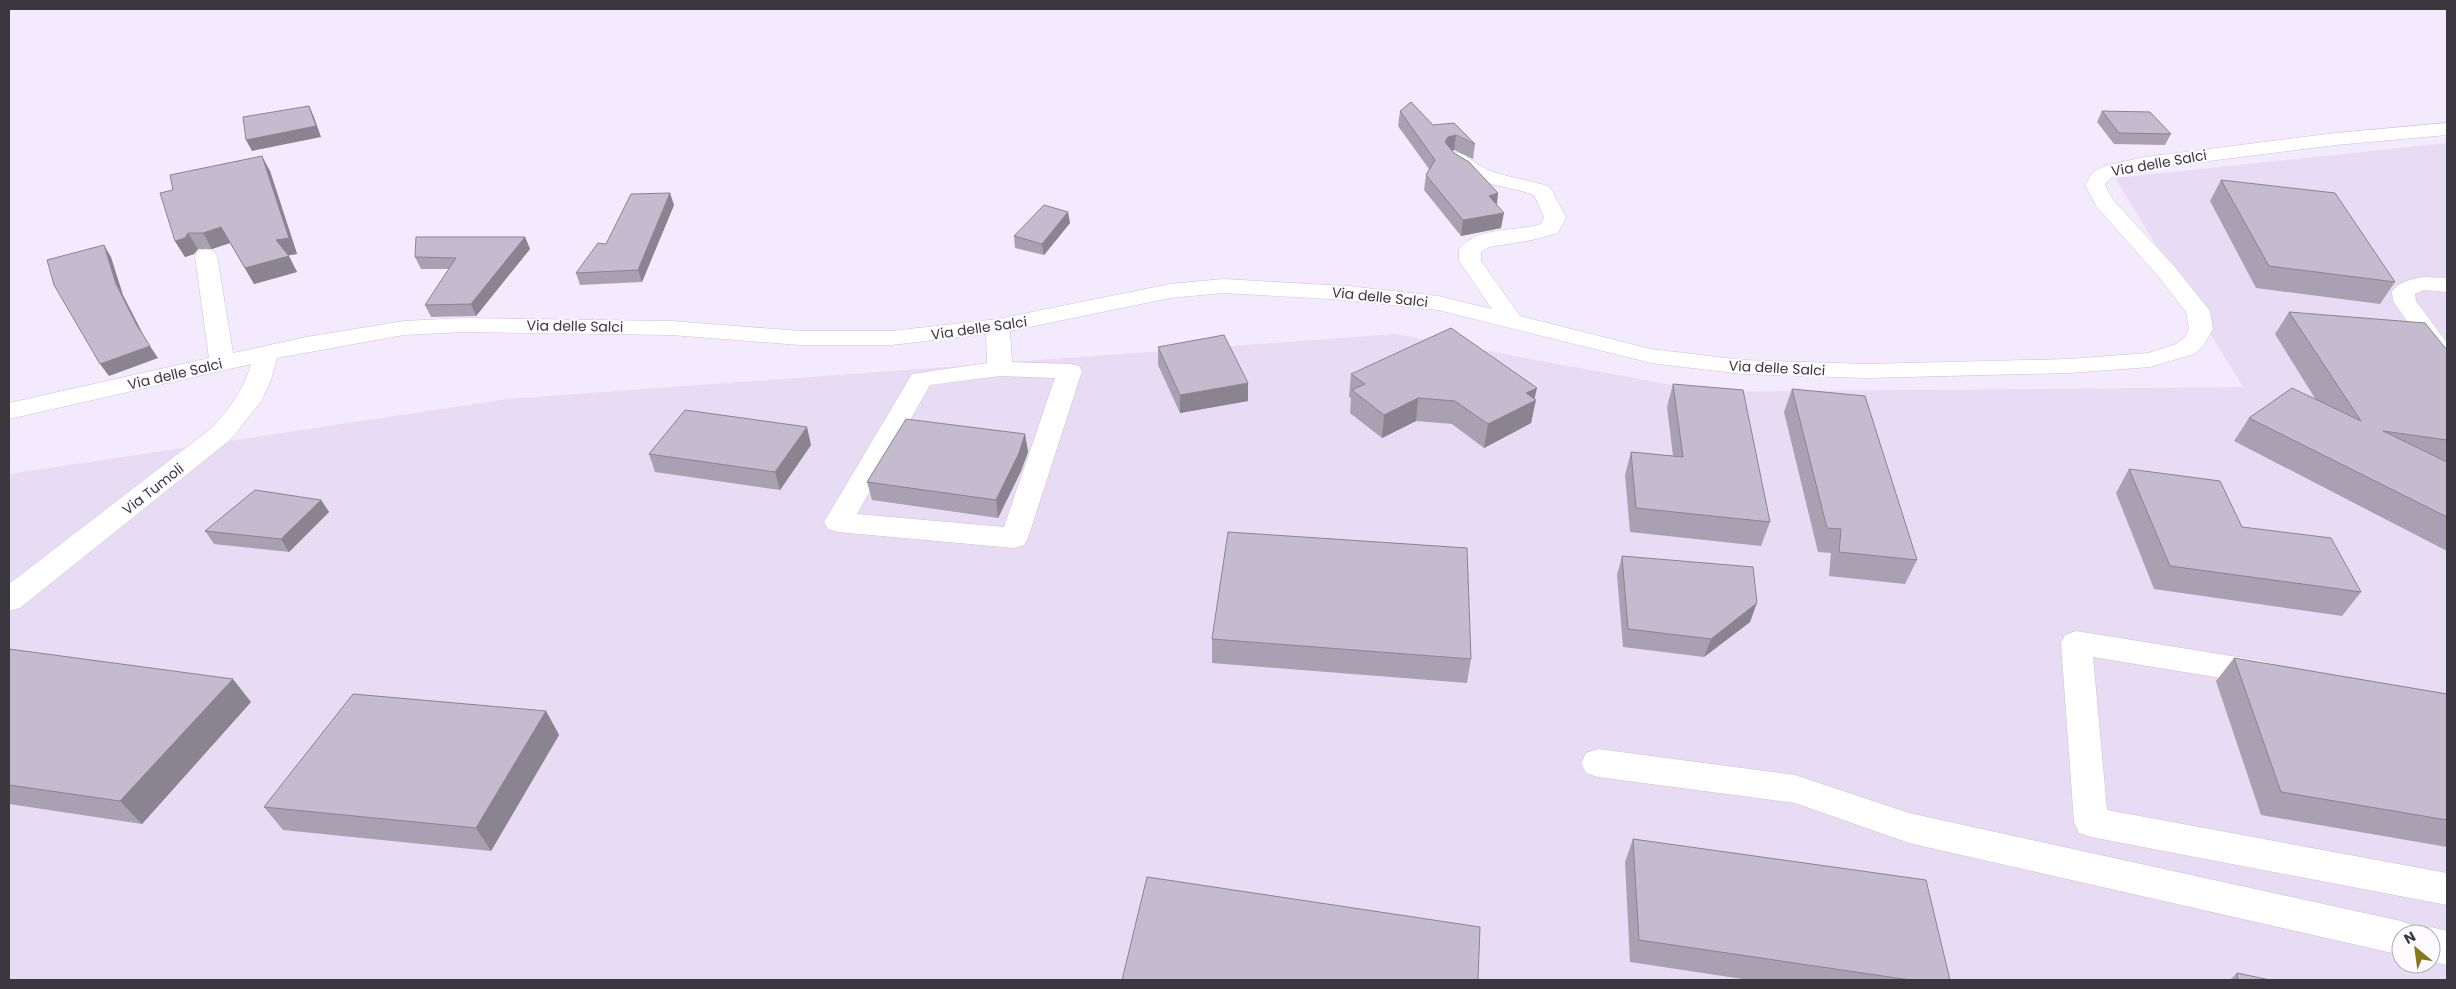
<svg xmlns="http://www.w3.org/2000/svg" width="2456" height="989" font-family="Poppins,sans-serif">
<rect width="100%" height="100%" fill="#f4eafd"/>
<!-- built -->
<path fill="#e8dbf4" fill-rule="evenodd" d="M2447,143V980H9V474L508,399L1395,334L1710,392L2243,387L2115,178ZM2401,934H2431V964H2401Z"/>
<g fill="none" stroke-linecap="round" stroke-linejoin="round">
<!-- minor casing -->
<g stroke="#cbc2d4" stroke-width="1">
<path id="minor" d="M2447,123V135L2336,145L2145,169C2132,172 2112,172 2105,185L2113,200L2174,266L2210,311L2213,329L2203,346L2194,354L2150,367L2069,373L1867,378L1742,374L1651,363L1438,310L1348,300L1223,293L1170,298L1010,331L1012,362L1070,364L1079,366L1082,371L1028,538L1024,545L1014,548L838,532L828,529L824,522L912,374L987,363L986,334L891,345H800L671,335L463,332L404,335L277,358L271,380L262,400L231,439L20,608L9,611V584L213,427C230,407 244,390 251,364L9,419V403L209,358L195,256L198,251L206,249L214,251L217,256L233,353L306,337L404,321L463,318L671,321L800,331H891L998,319L1170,284L1223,279L1348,286L1438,296L1492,309L1459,261V250C1475,226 1516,232 1541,224L1544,217L1534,195C1505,184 1465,186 1445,157L1448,153C1464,149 1472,163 1486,169C1506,178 1529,179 1550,187L1566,217L1558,233L1532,240L1489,247L1481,252V261L1520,316L1651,349L1742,360L1867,364L2069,359L2148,353L2176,344L2185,337L2189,329L2186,312L2158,276L2097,207L2085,185L2093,172L2104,166L2145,157L2336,133ZM1000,376L1055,378L1004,527L857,514L930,385Z
M2424,277L2447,278V292L2424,290L2415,294L2416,301L2447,343V367L2438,365L2393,301L2392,292C2399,281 2412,279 2424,277Z
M2076,631L2263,661L2274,664L2279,673L2274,682L2263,685L2093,657L2107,810L2447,873V905L2091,837L2079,833L2074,822L2061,643L2065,635Z
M1598,749L1795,775L1909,813L2401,921L2414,926L2417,933L2431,927L2447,931V965L2431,961V934H2401V955L1909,843L1795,803L1598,777L1586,773L1581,763L1586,753Z"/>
</g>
<!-- minor -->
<use href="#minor" fill="#fff" fill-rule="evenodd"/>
</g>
<!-- wall -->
<path fill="#a9a1b1" d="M1400,111L1475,144L1473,159L1454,150L1452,151L1498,193L1497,205L1501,228L1461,236L1424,190L1426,175L1429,169L1398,126Z
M2102,111L2171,134L2165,145L2114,144L2097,122Z
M270,171L297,254L288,255L297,272L254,284L230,243L212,249H198L194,254L185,257L175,241Z
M2221,180L2395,282L2380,304L2256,288L2210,201Z
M674,205L642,282L580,285L576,273L606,244Z
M1068,212L1070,223L1044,255L1015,248L1014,236Z
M525,237L530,249L476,316L431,317L425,305L449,269H421L415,257Z
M2289,312L2447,350V551L2234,441L2249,418L2316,400L2275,334Z
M1158,347L1248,401L1180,413L1158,365Z
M1351,374L1535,400L1531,423L1484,448L1452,424L1416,421L1382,438L1350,413L1351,398L1349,397Z
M1673,384L1770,522L1761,546L1630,532L1625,475L1631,452L1673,456L1667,407Z
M1792,389L1917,560L1905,584L1829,576L1831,553L1818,552L1784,412Z
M1025,434L1028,452L1021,471L998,518L872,500L867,482Z
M811,445L780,490L655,472L649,454Z
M2129,469L2242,527L2361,592L2342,616L2154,589L2116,493Z
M321,500L329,512L289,552L214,544L205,531Z
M1622,556L1750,622L1704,657L1623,647L1617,575Z
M1212,639L1471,659L1467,683L1212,663Z
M9,649L251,702L142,824L9,804Z
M2234,658L2447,694V847L2261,815L2216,681Z
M546,711L559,735L491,851L283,830L264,807Z
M1633,839L1950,980H1749L1630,962L1625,862Z
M2237,973L2270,980H2230Z"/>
<!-- shaded-wall -->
<path fill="#8a8390" d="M309,106L314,117L321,137L252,151L246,140Z
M1456,135L1454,150L1446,152L1445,142L1448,137Z
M262,156L270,171L297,254L285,256L276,240Z
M670,193L674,205L642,282L638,270Z
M1498,193L1496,208L1489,196Z
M1068,212L1070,223L1044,255L1042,244Z
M1504,213L1501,228L1461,236L1463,220Z
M221,227L230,243L212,249L203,233Z
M188,233L198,249L194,254L185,257L175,241Z
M525,237L530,249L476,316L471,304Z
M104,245L111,257L123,295L144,336L136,324L116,284Z
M289,256L297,272L254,284L245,268Z
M150,346L158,358L109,376L100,364Z
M1248,383V401L1180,413V395Z
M1537,388L1534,401L1536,400L1531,423L1484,448L1488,424L1526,393Z
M1418,398L1416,421L1382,438L1384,415Z
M807,427L811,445L780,490L775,472Z
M1025,434L1028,452L1021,471L998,518L996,500Z
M321,500L329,512L289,552L281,539Z
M1757,603L1750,622L1704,657L1711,639Z
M233,679L251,702L142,824L120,801Z
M546,711L559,735L491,851L476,828Z"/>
<!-- building -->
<path fill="#c5bbce" stroke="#8a8390" d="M1411,102L1433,125L1454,123L1475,144L1456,135L1448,137L1445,142L1454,153L1469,162L1498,193L1489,196L1504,213L1463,220L1426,175L1435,160L1400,111Z
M309,106L316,126L246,140L243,117Z
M2102,111L2150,112L2171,134L2119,133Z
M262,156L289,238L276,240L289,256L245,268L221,227L203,233H188L185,238L175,241L160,193L173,190L170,175Z
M2221,180L2335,193L2395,282L2269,266Z
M670,193L638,270L576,273L598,243L606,244L631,194Z
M1044,205L1068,212L1042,244L1014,236Z
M416,237H525L471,304L425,305L456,258L415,257Z
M104,245L116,284L136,324L150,346L100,364L54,285L47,260Z
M2289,312L2425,323L2447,350V440L2383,431L2447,462V517L2249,418L2292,388L2361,421Z
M1451,328L1537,388L1526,393L1536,400L1488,424L1455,401L1418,398L1384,415L1352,390L1365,384L1351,374Z
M1224,335L1248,383L1180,395L1158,347Z
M1673,384L1743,390L1770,522L1636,508L1631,452L1683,457Z
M1792,389L1865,396L1917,560L1839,552L1841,529L1827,528Z
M685,410L807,427L775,472L649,454Z
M906,419L1025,434L1019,453L996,500L867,482Z
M2129,469L2220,481L2242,527L2331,538L2361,592L2170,566Z
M255,490L321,500L281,539L205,531Z
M1228,532L1467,548L1471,659L1212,639Z
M1622,556L1753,567L1757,603L1711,639L1628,629Z
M9,649L233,679L120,801L9,785Z
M2234,658L2447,694V820L2281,792Z
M353,694L546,711L476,828L264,807Z
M1633,839L1926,880L1950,980H1910L1639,940Z
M1147,877L1480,927L1478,980H1122Z
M2237,973L2270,980H2238Z"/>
<g text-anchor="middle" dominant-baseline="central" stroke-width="4" stroke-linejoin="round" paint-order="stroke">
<!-- street labels -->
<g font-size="14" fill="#3a373e" stroke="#fdfbff">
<text transform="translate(2159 163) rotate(-10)">Via delle Salci</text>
<text transform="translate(1380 297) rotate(6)">Via delle Salci</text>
<text transform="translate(575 326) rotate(1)">Via delle Salci</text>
<text transform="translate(979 328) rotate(-8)">Via delle Salci</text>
<text transform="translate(1777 368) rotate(3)">Via delle Salci</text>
<text transform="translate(175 374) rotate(-13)">Via delle Salci</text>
<text transform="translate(153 489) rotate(-38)">Via Tumoli</text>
</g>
</g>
<!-- border -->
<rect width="2456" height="989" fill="none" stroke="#3a373e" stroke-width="20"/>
<!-- north arrow -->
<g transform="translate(2416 949) rotate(331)"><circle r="24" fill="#fdfbff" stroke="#afadb2"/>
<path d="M0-4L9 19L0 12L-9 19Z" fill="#88781c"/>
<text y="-8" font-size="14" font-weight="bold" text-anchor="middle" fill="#3a373e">N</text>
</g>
</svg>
